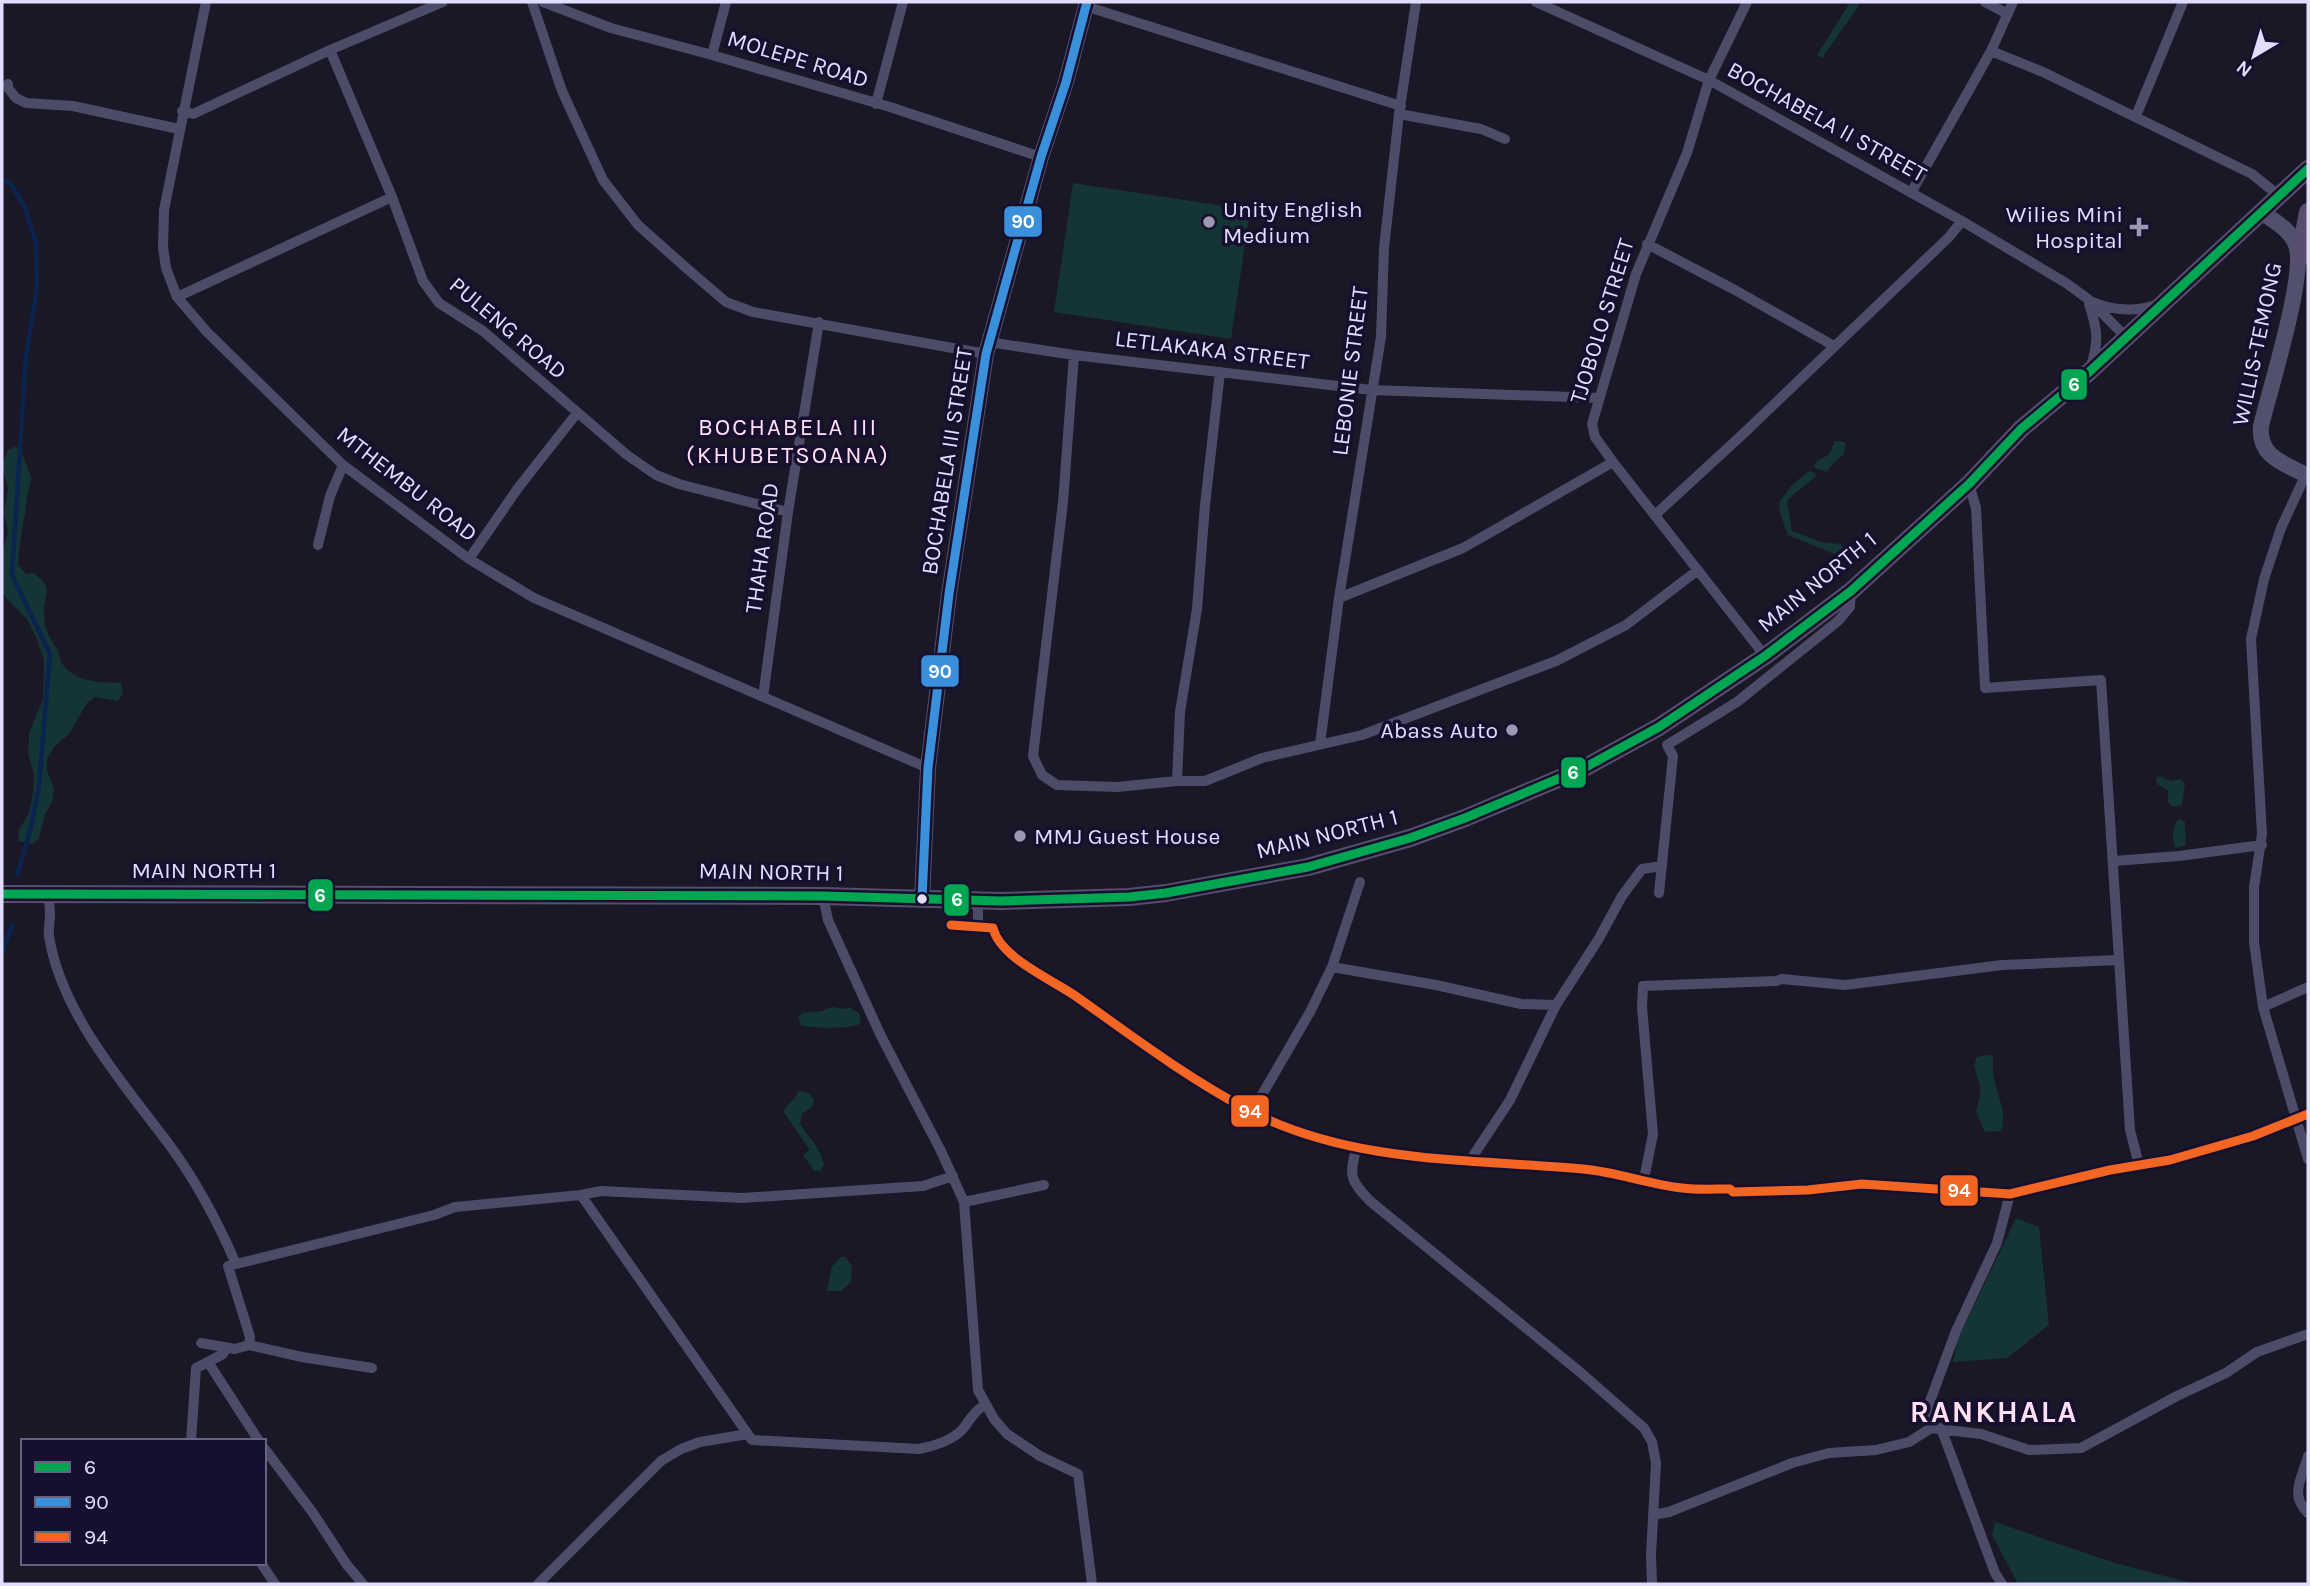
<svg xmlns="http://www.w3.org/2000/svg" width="2310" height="1586" font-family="Karla,sans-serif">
<rect width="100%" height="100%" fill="#1a1727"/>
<!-- green -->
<path fill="#143435" d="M1850,2H1859L1858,7L1822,58L1817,55Z
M1073,183L1250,210L1231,339L1054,312Z
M1835,441H1841L1846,443L1844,453L1826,472L1815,468L1814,465C1818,458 1824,459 1829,454C1832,451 1832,446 1835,441Z
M16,446C26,457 26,467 32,479C26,493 27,505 24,519C21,535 19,549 18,565L26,574L33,573C57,589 42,594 44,616C44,630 51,639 58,651C60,656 60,662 64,666C78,683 101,682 121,683L123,693L118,701L95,697L87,703L69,734L55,746L47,759V770L54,789L52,802L45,814L39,838L33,844L18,841L19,830L29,813L33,793L34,774L28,754L29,733L43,699L44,660L36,637L27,619L7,599L2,591V553L8,532L4,513L8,489L2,465L8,450Z
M1809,471L1816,473L1815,477L1787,500L1792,531L1821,542L1841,544L1844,550L1837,555L1788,535L1780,514L1779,502L1793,484Z
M2160,776L2171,781L2180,779L2185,784L2182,805L2172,807L2168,802V790L2157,784L2156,778Z
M2179,819L2185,822L2186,845L2176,848C2171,840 2172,827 2179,819Z
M832,1007L845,1009L849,1007L860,1014V1024C846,1029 815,1029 801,1025L798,1017L803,1013L821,1011Z
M1988,1055L1993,1056C1994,1064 1992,1072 1994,1079C1998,1096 2007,1113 2001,1131L1985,1132L1976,1112L1980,1096V1086L1974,1066L1977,1057Z
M799,1091L809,1093L814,1100L812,1107L802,1114L800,1123C809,1140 818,1142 824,1165L821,1170L814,1171L803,1155L810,1150L783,1111C788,1103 795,1100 799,1091Z
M2016,1218L2039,1227L2049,1325L2007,1358L1953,1362L1957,1341Z
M841,1257H845L852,1266L851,1282L841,1291H827L832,1266Z
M1995,1522L2112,1562L2195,1584H2018L1992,1535Z"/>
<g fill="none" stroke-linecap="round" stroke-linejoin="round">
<!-- stream -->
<path stroke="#0b234f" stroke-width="4.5" d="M2,179L11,184L25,208L36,243L37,287L26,356L12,575L50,654L39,785L31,828L17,875
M2,953L12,925"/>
<!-- street -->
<path stroke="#4d4c68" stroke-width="10" d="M206,2L164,210L163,247L166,268L177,297L207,332L343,465L469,559L534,598L928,768
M532,2L562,91L603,180L638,225L684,266L726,302L753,312L986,354
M543,2L611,28L712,55L890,107L1041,157
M1536,2L1709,80L1962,221L2066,283L2088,299L2126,337
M1747,2L1709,80L1687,153L1636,274L1592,424L1595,437L1613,462L1765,656
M1985,2L2008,14
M2013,2L1991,51L2043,72L2252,174L2278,195
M1085,6L1401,106
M330,50L392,197L423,281L439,303L483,331L627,455L656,475L679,484L788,512
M712,55L726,2
M8,84V88L16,98L26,103L73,106L179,129
M876,104L903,2
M182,111L193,114L330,50L443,2
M1399,114L1481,129L1505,139
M2136,116L2183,2
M1911,193L1991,51
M1647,244L1735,290L1834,346
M177,297L392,197
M2093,302C2114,311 2134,312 2156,305
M2089,304C2098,331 2099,342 2090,369
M989,342L1074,355L1372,390L1599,398
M1074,355L1063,502L1033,756L1042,775L1057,785L1117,787L1177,781H1205L1262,758L1362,735L1556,661L1626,625L1698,570
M2306,474L2281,528L2264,579L2251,639L2262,834L2254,887V942L2263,1007L2308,1159
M1969,484L1976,508L1985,688L2101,680L2130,1130L2139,1165
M1655,515L1743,434L1949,237L1962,221
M318,545L330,496L343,465
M469,559L518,488L577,413
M1339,598L1463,548L1613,462
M763,697L788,512L819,322
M1320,744L1339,598L1381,337L1384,248L1399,114L1416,2
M1177,781L1180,712L1197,609L1205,505L1220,372
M2114,861L2179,856L2262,845
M48,893C49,900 50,908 50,915C50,922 48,929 49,936C61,1013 123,1083 168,1143C197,1182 217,1220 236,1264L434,1215L455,1207L581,1195L601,1191L742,1198L923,1186L953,1176
M1659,893L1673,756L1667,745L1737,702L1838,621L1850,607L1851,591
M823,896L828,920L881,1036L941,1151L964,1202L978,1390L994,1419L1007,1434L1040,1456L1078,1474L1092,1584
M951,925L993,928C1000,958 1053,980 1077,997C1133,1037 1189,1079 1250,1111C1352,1164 1472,1159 1583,1169C1617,1172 1648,1184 1682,1188C1697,1190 1714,1189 1730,1189L1733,1192L1808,1190L1862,1184L2010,1194L2110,1170L2170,1160L2253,1136L2308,1114
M978,929V900
M1332,967L1436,985L1521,1004L1556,1005
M2263,1007L2308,987
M1252,1112L1310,1012L1332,967L1360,882
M1357,1146C1349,1175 1349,1179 1370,1201L1580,1372L1644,1428L1652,1442L1656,1463L1651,1555L1652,1584
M1469,1162L1510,1100L1556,1005L1598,940L1622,896L1642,869L1662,866
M1644,1179L1653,1134L1642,1007L1643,986L1776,981L1782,979L1845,985L2002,965L2119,960
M581,1195L752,1440L919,1449C934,1446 951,1441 962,1430C970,1420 974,1411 986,1404
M964,1202L1044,1185
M236,1264L228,1266L250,1337L249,1345
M201,1343L235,1349L249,1345L302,1357L372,1368
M226,1348L223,1354L208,1362L259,1441
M1931,1428L1926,1412L1956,1331L1997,1243L2010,1194
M1941,1428L1995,1573L2002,1584
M191,1441L196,1368L208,1362
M264,1448L313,1513L347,1565L363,1584
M2308,1456C2302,1478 2289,1495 2308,1513
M1653,1515L1669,1512L1792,1463L1829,1453L1876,1450L1909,1442L1931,1428L1981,1434L2029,1450L2081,1448L2177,1396L2226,1373L2257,1352L2308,1334
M261,1563L275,1584
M538,1584L661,1461L681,1449L700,1442L748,1434"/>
<!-- secondary -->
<path stroke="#51506d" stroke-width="16" d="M2261,212C2274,221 2290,229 2296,245C2307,272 2269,392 2261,426C2258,457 2284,463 2308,476
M922,899L928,768L949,594L986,354L1041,157L1066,82L1087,2"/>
<!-- primary -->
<path stroke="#574d6c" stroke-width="18" d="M2299,259L2308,212
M2,894L823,896L1001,901L1129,897L1166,893L1308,867L1410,838L1465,818L1584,768L1659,727L1765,656L1851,591L1969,484L2021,429L2089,372L2308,169"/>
<!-- bus-1 casing -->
<g stroke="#16102e" stroke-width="14">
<path id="bus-1" d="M2,894L823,896L1001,901L1129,897L1166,893L1308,867L1410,838L1465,818L1584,768L1659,727L1765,656L1851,591L1969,484L2021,429L2089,372L2308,169"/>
</g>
<!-- bus-2 casing -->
<g stroke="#16102e" stroke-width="14">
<path id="bus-2" d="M922,899L928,768L949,594L986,354L1041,157L1066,82L1087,2"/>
</g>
<!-- bus-3 casing -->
<g stroke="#16102e" stroke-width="14">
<path id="bus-3" d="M951,925L993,928C1000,958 1053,980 1077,997C1133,1037 1189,1079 1250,1111C1352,1164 1472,1159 1583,1169C1617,1172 1648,1184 1682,1188C1697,1190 1714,1189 1730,1189L1733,1192L1808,1190L1862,1184L2010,1194L2110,1170L2170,1160L2253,1136L2308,1114"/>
</g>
<!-- bus-1 -->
<use href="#bus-1" stroke="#00a651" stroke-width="9"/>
<!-- bus-2 -->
<use href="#bus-2" stroke="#3a90db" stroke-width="9"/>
<!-- bus-3 -->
<use href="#bus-3" stroke="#f26522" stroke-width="9"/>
</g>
<!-- markers -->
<g fill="#9b98b3" stroke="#16102e" stroke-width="2.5">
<circle cx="1209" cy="222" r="7"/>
<path d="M2135.5 216.5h7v7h7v7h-7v7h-7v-7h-7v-7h7z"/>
<circle cx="1512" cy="730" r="7"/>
<circle cx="1020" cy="836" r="7"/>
</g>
<circle fill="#e1ddff" stroke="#16102e" stroke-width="2.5" cx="922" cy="899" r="6"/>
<g text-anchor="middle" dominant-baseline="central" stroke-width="7" stroke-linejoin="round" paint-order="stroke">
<!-- street labels -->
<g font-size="23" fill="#e1ddff" stroke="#16102e">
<text transform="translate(798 59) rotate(17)">MOLEPE ROAD</text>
<text transform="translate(1827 122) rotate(29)">BOCHABELA II STREET</text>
<text transform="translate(1602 321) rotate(-73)">TJOBOLO STREET</text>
<text transform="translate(508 328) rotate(40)">PULENG ROAD</text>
<text transform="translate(2257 344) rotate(-78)">WILLIS-TEMONG</text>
<text transform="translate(1212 350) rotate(7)">LETLAKAKA STREET</text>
<text transform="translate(1350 371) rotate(-83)">LEBONIE STREET</text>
<text transform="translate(947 461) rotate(-81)">BOCHABELA III STREET</text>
<text transform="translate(407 484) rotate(38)">MTHEMBU ROAD</text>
<text transform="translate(762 548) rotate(-82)">THAHA ROAD</text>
<text transform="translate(1817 582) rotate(-39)">MAIN NORTH 1</text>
<text transform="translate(1327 834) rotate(-14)">MAIN NORTH 1</text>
<text x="204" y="870">MAIN NORTH 1</text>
<text transform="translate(771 872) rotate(1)">MAIN NORTH 1</text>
</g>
<!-- poi labels -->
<g font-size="23" fill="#e1ddff" stroke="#16102e" text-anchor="start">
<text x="1223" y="209">Unity English<tspan x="1223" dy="26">Medium</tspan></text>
<text x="2123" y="214" text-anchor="end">Wilies Mini<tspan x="2123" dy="26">Hospital</tspan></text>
<text x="1498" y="730" text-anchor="end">Abass Auto</text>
<text x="1034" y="836">MMJ Guest House</text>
</g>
<!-- neighbourhood labels -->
<g font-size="24" letter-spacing="2" fill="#ffdff3" stroke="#16102e">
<text x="788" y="427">BOCHABELA III<tspan x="788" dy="28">(KHUBETSOANA)</tspan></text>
</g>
<!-- district labels -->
<g font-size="30" font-weight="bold" letter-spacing="2" fill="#ffdff3" stroke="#16102e">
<text x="1994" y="1412">RANKHALA</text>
</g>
</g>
<g stroke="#16102e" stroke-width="2.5">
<rect x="1003" y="205" width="40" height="33" rx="7" fill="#3a90db"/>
<rect x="2060" y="368" width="28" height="33" rx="7" fill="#00a651"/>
<rect x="920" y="654" width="40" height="34" rx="7" fill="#3a90db"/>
<rect x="1560" y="756" width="27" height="33" rx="7" fill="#00a651"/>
<rect x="307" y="878" width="27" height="34" rx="7" fill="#00a651"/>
<rect x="943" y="883" width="27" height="34" rx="7" fill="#00a651"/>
<rect x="1230" y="1094" width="40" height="34" rx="7" fill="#f26522"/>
<rect x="1939" y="1174" width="40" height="33" rx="7" fill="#f26522"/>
</g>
<g font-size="19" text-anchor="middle" font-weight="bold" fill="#fff">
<text x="1023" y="228">90</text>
<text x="2074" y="391">6</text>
<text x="940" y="678">90</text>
<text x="1573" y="779">6</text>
<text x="320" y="902">6</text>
<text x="957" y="906">6</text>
<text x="1250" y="1118">94</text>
<text x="1959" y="1197">94</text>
</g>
<!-- border -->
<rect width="2310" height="1586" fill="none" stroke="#e1ddff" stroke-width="7"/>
<!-- legend -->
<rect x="21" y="1439" width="245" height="126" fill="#16102e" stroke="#676282" stroke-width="2"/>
<rect x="35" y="1462" width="35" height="10" fill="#00a651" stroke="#676282" stroke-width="2"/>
<text x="84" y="1474" font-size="21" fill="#e1ddff">6</text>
<rect x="35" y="1497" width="35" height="10" fill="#3a90db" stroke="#676282" stroke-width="2"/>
<text x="84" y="1509" font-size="21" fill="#e1ddff">90</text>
<rect x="35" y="1532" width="35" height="10" fill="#f26522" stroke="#676282" stroke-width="2"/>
<text x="84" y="1544" font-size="21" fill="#e1ddff">94</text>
<!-- north arrow -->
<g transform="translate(2254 56) rotate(218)" stroke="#16102e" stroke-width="5" paint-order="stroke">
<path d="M0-5L12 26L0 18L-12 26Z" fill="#e1ddff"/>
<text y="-10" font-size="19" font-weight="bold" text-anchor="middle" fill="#e1ddff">N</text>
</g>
</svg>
